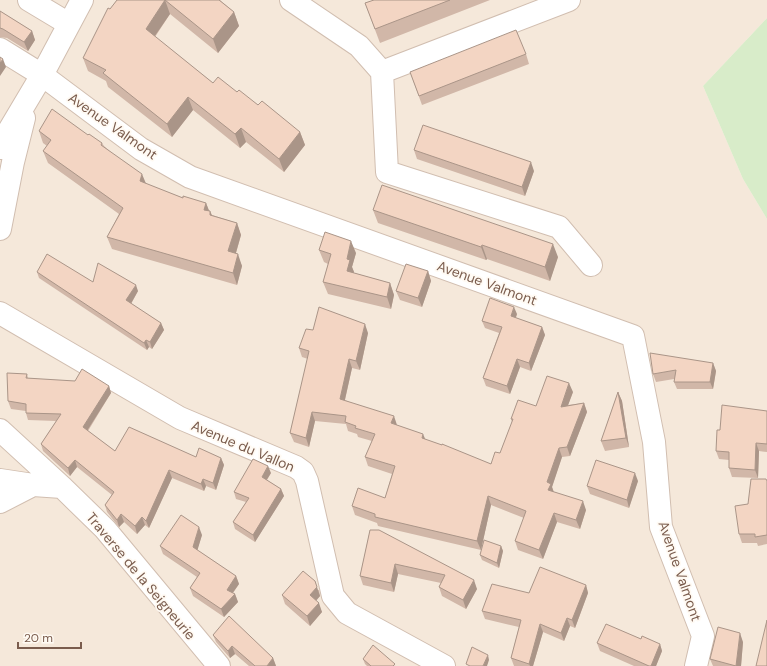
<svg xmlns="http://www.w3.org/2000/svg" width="767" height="666" font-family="'DM Sans',sans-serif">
<rect width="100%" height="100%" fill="#fdf6ec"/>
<!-- residential -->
<path fill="#f5e8da" d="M0,0H767V18L703,86L743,179L767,219V666H0Z"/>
<!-- green -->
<path fill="#d8ecc9" d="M767,18V219L743,179L703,86Z"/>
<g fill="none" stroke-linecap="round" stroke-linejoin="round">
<!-- minor casing -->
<g stroke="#d1beb0" stroke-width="24">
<path id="minor" d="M29,0L69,24
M291,0L359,46L382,72L387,172L559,227L591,265
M0,49L42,75L141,149L190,177L633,336L654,442L661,527L703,636L696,666
M382,72L569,0
M0,148L2,142L42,75L82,0
M0,229L13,162L24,118
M0,313L180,418L296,467L303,472L307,481L333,596L347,613L444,666
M0,430L62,487L105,529L219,666
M0,480L33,485
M0,502L33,485L62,487"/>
</g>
<!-- minor -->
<use href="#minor" stroke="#fff" stroke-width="22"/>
</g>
<!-- wall -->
<path fill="#d1b7a8" d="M117,0H220L221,1L234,12L239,26L218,53L170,14L155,37L213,83L237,92L258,105L300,132L305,145L284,172L246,142L240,148L193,110L172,137L108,87L106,81L88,71L83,58L110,9Z
M374,0H490L380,43L365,3Z
M0,11L32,31L35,40L28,51L7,38L0,37Z
M526,54L529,64L422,105L410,72Z
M39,131L88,135L102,143L104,146L146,184L183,198L206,203L209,211H210L212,215L237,223L241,235L236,253L242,266L237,285L112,249L107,237L119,214L48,163L43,151L47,146L43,143Z
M414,150L534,171L525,196L417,159Z
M373,210L558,257L550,281L487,259L486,260L378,223Z
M319,250L356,253L352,267L354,272V273L390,283L394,295L391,309L328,294L323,282L328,264L324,262Z
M428,271L431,281L422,307L400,300L396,291Z
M37,272L138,291L131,304L161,323L164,330L152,349L149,347L147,350L39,278Z
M517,314L516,318L542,327L545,335L531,371L520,367L510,394L486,386L483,378L499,333L485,328L482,321Z
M313,330L368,333L360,370L352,368L345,400L397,425L425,440L491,464L500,453L512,422L511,419L536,406L573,392L568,405L584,403L587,412L570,456L562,457L552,487L554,492L586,510L580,529L557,522L543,559L518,550L515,541L524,518L491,505L481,550L378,526L377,523L355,515L352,506L385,498L392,474L368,466L365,457L372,441L358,437L357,434L348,431L346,424L315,421L309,447L294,442L290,433L308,359L302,357L299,348Z
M713,363L716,371L713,389H677L674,382V379L656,382L653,374Z
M27,374L28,378L109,386L111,393L88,431L115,451L196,457L221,458L224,465L216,490L206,486L204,491L172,478L149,528L145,525L137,534L124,522L119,527L107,512L105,505L112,495L77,467L70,476L43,451L41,444L56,421L28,420L26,413V411L11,409L8,401Z
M618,392L622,401L629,447L605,451L601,441Z
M767,411V452L759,451L758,478L732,477L729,468V460L719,459L716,451L720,430Z
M271,473L267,480L281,489L284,496L255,542L235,529L233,522L246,502L236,499L234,492Z
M638,481L629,508L590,494L587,486Z
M767,481V544L758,546L757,543H742L739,534L748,504Z
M370,530L477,589L466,609L442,596L439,587L441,583L398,574L394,592L363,585L360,576Z
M202,535L197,550L236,576L239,584L233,593L235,594L238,602L224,617L193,596L190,588L197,577L163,554L160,546Z
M501,546L503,551L499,568L482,560L480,555Z
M586,585L588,593L575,628L570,626L564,641L543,632L533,666H514L511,658L519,627L485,619L482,611L529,593Z
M319,590L320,596L316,601L322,612L310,626L285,604L282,595Z
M213,635L273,658L276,666H249L235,654L230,658L216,642Z
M641,639L660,644L662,651L656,666H634L600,651L597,643Z
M743,642L741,666H713L710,659Z
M363,659L396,666H367L365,664Z"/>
<!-- shaded-wall -->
<path fill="#aa9588" d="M165,0L170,14L150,43L146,29Z
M234,12L239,26L218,53L213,39Z
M32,31L35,40L28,51L24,42Z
M3,59L6,67L0,76V63Z
M188,97L193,110L172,137L167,124Z
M241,128L246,142L240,148L235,134Z
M300,132L305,145L284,172L279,159Z
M531,162L534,171L525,196L522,187Z
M142,174L147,186L140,181Z
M206,203L210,213V211L215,223L204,210Z
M237,223L241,235L233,263L228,251Z
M351,241L356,253L352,267L354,272L351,283L347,271V259Z
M553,244L558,257L550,281L545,267Z
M482,245L487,259L486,260L481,247Z
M238,254L242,266L237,285L233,273Z
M428,271L431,281L422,307L418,298Z
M390,283L394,295L391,309L387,297Z
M136,285L138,291L129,307L126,300Z
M514,307L517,314L513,324L511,316Z
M161,323L164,330L152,349L150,342Z
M365,324L368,333L360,370L356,361Z
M542,327L545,335L531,371L529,363Z
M146,340L149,347L147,350L144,343Z
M349,359L352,368L343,408L340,399Z
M517,359L520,367L510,394L507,386Z
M713,363L716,371L713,389L710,382Z
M569,383L573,392L564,416L561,407Z
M109,386L111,393L85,434L83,427Z
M618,392L622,401L629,447L626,438Z
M584,403L587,412L570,456L567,447Z
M312,412L315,421L309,447L306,438Z
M394,416L397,425L391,423Z
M423,434L427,443L422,438Z
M756,443L759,451L758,478L755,470Z
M559,448L562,457L552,487L554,493L548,490L547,482Z
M221,458L224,465L216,490L213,483Z
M75,460L77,467L70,476L68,468Z
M268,466L271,473L264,484L262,477Z
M169,470L172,478L149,528L146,521Z
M635,473L638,481L629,508L627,500Z
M203,479L206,486L204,491L201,484Z
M281,489L284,496L255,542L253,535Z
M488,496L491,505L481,550L477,541Z
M583,501L586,510L580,529L576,520Z
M554,513L557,522L543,559L539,550Z
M121,514L124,522L119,527L117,520Z
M142,517L145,525L137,534L135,526Z
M199,527L202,535L196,555L193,547Z
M501,546L503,551L499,568L497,563Z
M395,564L398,574L394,592L391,583Z
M236,576L239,584L229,598L227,590Z
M474,580L477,589L466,609L463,600Z
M315,581L320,596L313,604L310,595Z
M586,585L588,593L575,628L572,620Z
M235,594L238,602L224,617L221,609Z
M319,603L322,612L310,626L307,616Z
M567,618L570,626L564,641L561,633Z
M540,624L543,632L533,666H530L529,664Z
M740,633L743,642L741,666H736Z
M660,644L662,651L656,666H651Z
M232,646L235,654L230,658L228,651Z
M488,655L489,660L487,666H483Z
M273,658L276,666H267Z"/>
<!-- building -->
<path fill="#f3d5c3" stroke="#aa9588" d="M117,0H219L234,12L213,39L165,0L146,29L213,83L218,77L237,92L239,90L258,105L262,101L300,132L279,159L241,128L235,134L188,97L167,124L103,73L106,70L83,58L108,8L110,9Z
M374,0H450L375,29L365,3Z
M0,11L32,31L24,42L3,29L0,28Z
M516,30L526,54L419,96L410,72Z
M0,57L3,59L0,63Z
M52,109L88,135L89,134L102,143L101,145L142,174L140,181L183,198V196L206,203L204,210L210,211V215L237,223L228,251L238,254L233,273L107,237L123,208L43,151L51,140L39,131Z
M423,125L531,162L522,187L414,150Z
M382,185L553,244L545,267L482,245L481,247L373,210Z
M325,232L351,241L347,259L350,260L347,271L390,283L387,297L323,282L331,254L319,250Z
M47,254L93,282L98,263L136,285L126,300L161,323L150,342L146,340L144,343L37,272Z
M406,264L428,271L418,298L396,291Z
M490,298L514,307L511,316L542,327L529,363L517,359L507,386L483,378L502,327L482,321Z
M319,307L365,324L356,361L349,359L340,399L394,416L391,423L423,434L422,438L442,445V444L491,464L495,452L500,453L513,419H511L518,400L536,406L547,376L569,383L561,407L584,403L567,447L559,448L547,482L551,484L548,490L583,501L576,520L554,513L539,550L515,541L526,511L488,496L477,541L375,517V514L352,506L358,488L385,498L395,466L365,457L375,434L355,428L356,426L345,422L346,416L312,412L306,438L290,433L309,351L299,348L306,329L313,330Z
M650,353L713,363L710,382H674L676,370L653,374Z
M82,369L109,386L83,427L115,451L129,427L196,457L199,448L221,458L213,483L203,479L201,484L169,470L146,521L142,517L135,526L121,514L117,520L105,505L114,492L75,460L68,468L41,444L61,414L26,413V404L8,401L7,373L27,374L26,378L75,381Z
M618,392L626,438L601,441Z
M722,405L767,411V444L756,443L755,470L729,468V452L716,451L717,430H720Z
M253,459L268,466L262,477L281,489L253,535L233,522L249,498L234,492Z
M596,460L635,473L627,500L587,486Z
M751,479H766L767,481V535L755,537V534H739L735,506L748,504Z
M181,515L199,527L193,547L236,576L227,590L235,594L221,609L190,588L200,573L160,546Z
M370,530H379L474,580L463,600L439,587L445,575L395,564L391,583L360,576Z
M484,540L501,546L497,563L480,555Z
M540,567L586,585L572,620L567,618L561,633L540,624L529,664L511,658L521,620L482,611L492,584L529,593Z
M303,571L315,581L317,587L310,595L319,603L307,616L282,595Z
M229,616L273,658L267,666H255L232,646L228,651L213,635Z
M767,620V666H756Z
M606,624L641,639L642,636L660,644L651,666H649L597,643Z
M718,627L740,633L736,666L710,659Z
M373,645L395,664L393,666H371L363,659Z
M472,647L488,655L483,666H470L466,664Z"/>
<g text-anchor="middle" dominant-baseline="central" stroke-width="3.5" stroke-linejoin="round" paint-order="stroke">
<!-- street labels -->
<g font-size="14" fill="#7a5c4d" stroke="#fffaf3">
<text transform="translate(113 126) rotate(35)">Avenue Valmont</text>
<text transform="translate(487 283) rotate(20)">Avenue Valmont</text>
<text transform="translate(243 446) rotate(23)">Avenue du Vallon</text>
<text transform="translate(680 571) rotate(71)">Avenue Valmont</text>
<text transform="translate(141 576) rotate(50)">Traverse de la Seigneurie</text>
</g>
</g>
<!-- scale -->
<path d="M18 642v6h63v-6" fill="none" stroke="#7a5c4d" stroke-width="2"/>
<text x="24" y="642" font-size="12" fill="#7a5c4d" stroke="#fffaf3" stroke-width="3" paint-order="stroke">20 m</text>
</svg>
